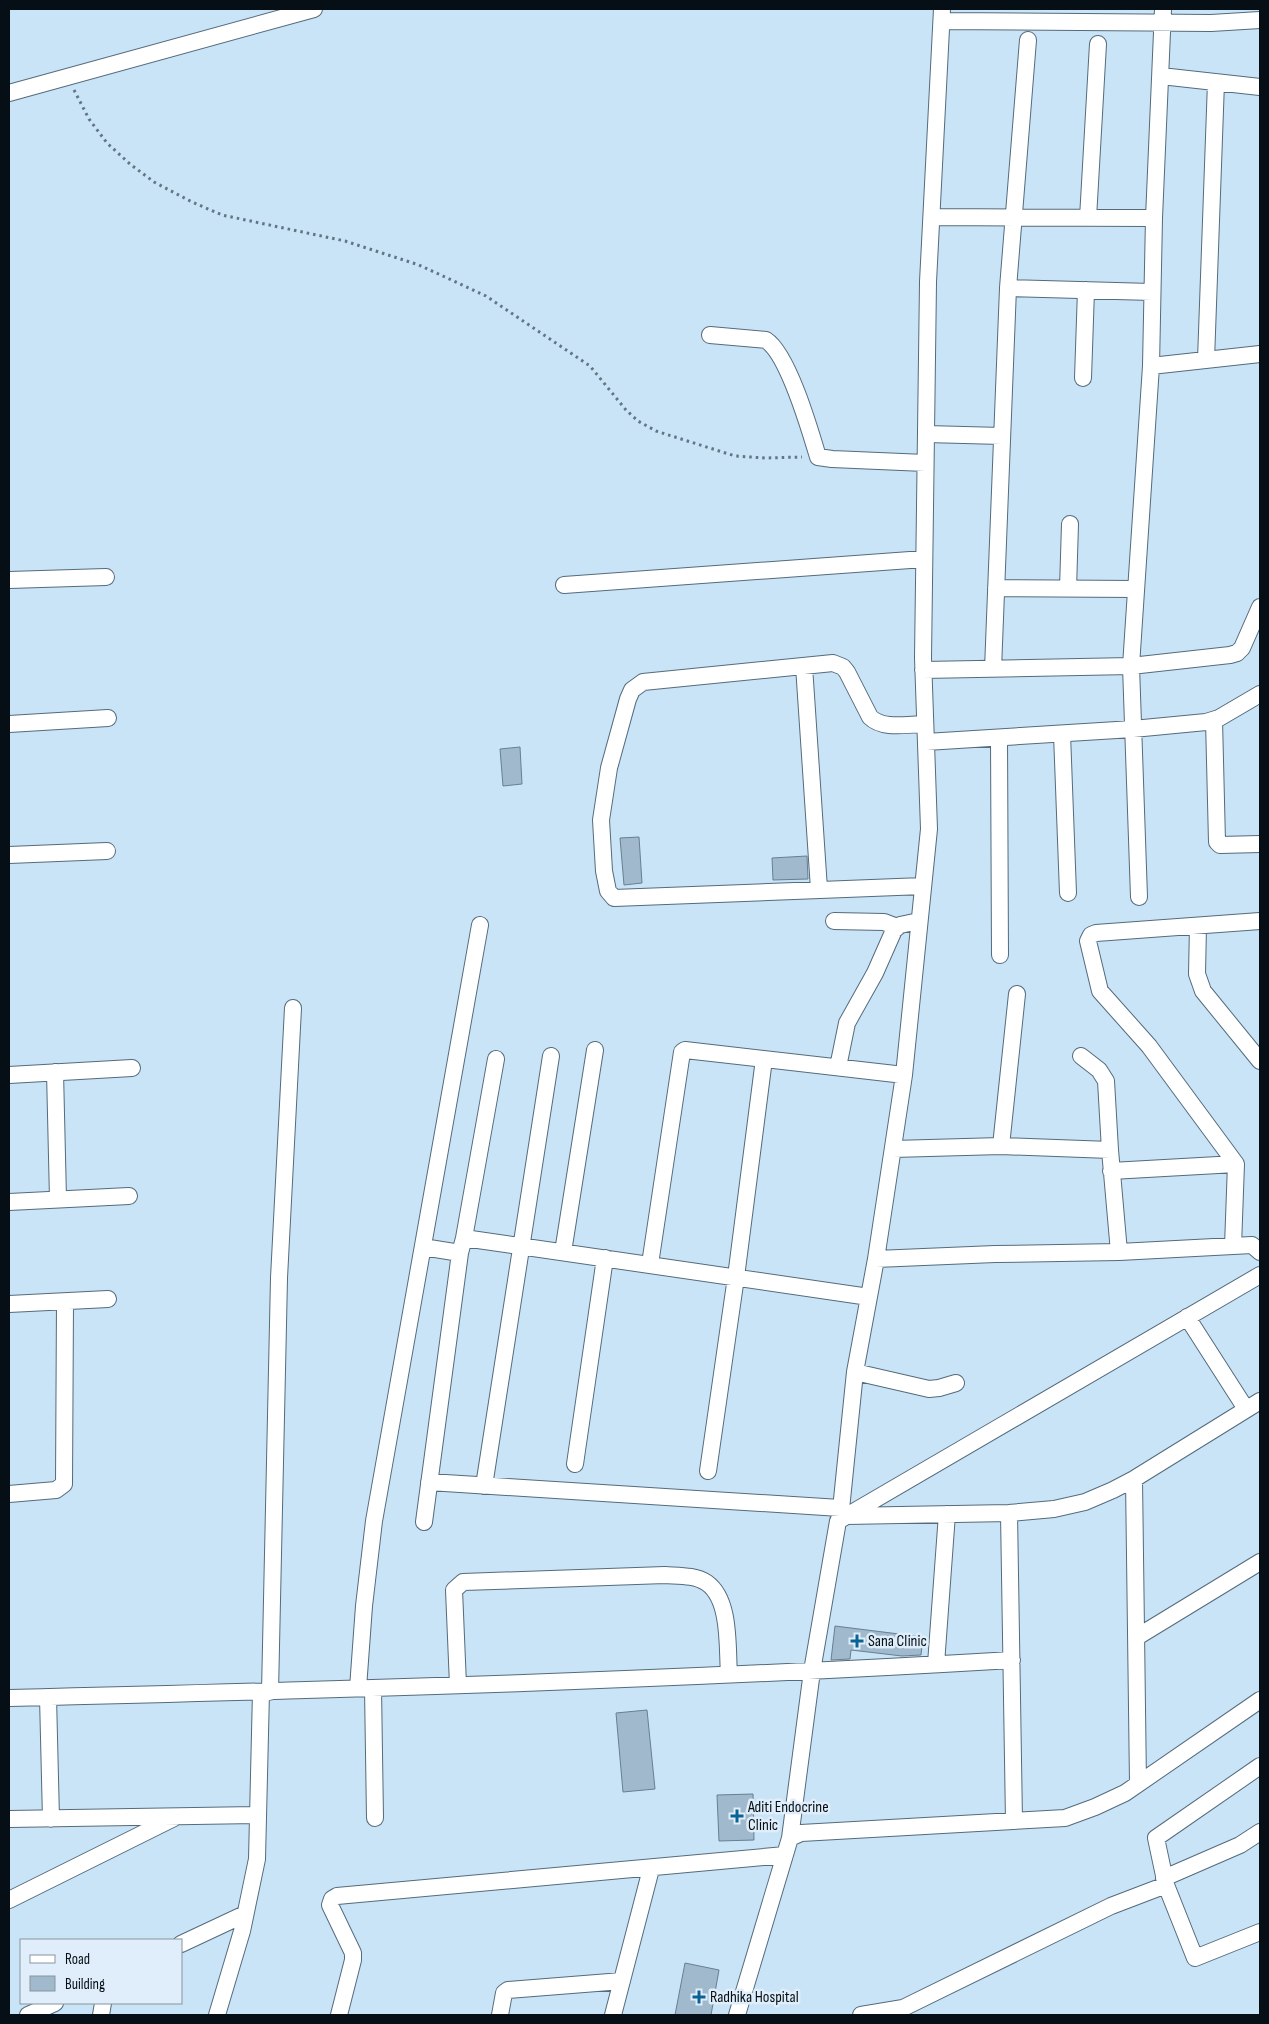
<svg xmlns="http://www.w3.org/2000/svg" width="1269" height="2024" font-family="'Sofia Sans Condensed',sans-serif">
<rect width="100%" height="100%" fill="#c9e3f7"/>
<!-- building -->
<path fill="#a0b9cc" stroke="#677f91" d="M520,747L522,784L503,786L500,749Z
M639,837L642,883L624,885L620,838Z
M807,856L808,879L773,880L772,858Z
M835,1626L923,1637L921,1655L902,1656L851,1650L850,1659L831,1660Z
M647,1710L655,1789L623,1792L616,1713Z
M753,1794L754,1840L719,1841L717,1795Z
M685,1963L719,1970L711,2015H675Z"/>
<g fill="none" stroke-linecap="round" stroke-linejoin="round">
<!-- minor casing -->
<g stroke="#546b7c" stroke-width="18">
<path id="minor" d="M942,21L1211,23L1260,20
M1161,76L1260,87
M9,93L314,9
M932,217L1154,218
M1088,218L1098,44
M1008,288L1152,292
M710,335L766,340C788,354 810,430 818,457L832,459L925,463
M1206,360L1216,82
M1151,366L1154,218L1163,9
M1083,378L1086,290
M926,434L1002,436
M9,580L106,577
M564,585L924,559
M996,588L1136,589
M1068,589L1070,524
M804,666L819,889
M993,669L1008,288L1028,40
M923,670L1131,666L1151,366L1260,354
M1214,720L1217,842L1220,845L1260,844
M9,724L108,718
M1062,734L1068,893
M999,738L1000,955
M926,742L1133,729L1206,722L1219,718L1260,694
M9,855L107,851
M923,886L614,898L608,891L604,871L601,820L609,768L628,699L632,690L643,682L833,663L843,667L847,672L870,717C883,730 908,724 925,724
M1139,897L1131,666L1230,655L1237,653L1242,648L1260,607
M834,921L884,922L897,927
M1198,926L1197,974L1203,991L1260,1061
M1081,1056L1099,1070L1106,1081L1110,1150
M838,1067L847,1023L875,973L894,930L900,925L919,921
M55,1072L58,1199
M9,1075L132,1068
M1001,1146L1017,994
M893,1149L1001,1146L1110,1150L1119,1252
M1111,1171L1236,1164
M9,1202L129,1196
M464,1238L496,1059
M1233,1246L1236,1164L1149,1046L1100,991L1088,941L1091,935L1096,933L1260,921
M423,1247L460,1253
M563,1252L595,1050
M876,1259L995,1254L1119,1252L1252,1245L1260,1252
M650,1264L682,1052L685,1050L904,1075
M9,1304L108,1299
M1187,1317L1246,1409
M855,1372L929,1389L939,1388L956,1383
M575,1464L605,1258
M708,1471L736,1277L764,1059
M1134,1479L1138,1784
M429,1482L840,1508
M484,1486L551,1056
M9,1494L56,1490L64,1484L65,1302
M1009,1513L1014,1821
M846,1516L1009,1513L1054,1509L1085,1502L1113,1490L1134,1479L1260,1401
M840,1519L855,1372L876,1259L904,1075L929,829L923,658L928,282L942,9
M424,1522L460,1253L464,1238L869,1297
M1137,1637L1260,1562
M936,1664L947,1514
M458,1685L454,1590L463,1582L665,1575C679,1576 695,1575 707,1583C731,1600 727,1648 729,1674
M358,1688L364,1606L374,1521L480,925
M373,1688L375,1818
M270,1692L279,1278L293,1008
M48,1697L51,1819
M9,1698C343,1690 678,1680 1012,1660
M1260,1766L1156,1838L1166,1885L1195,1958L1260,1932
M9,1819L258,1815
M790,1838L801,1833L1065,1818L1095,1807L1125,1793L1260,1700
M1164,1878L1240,1845L1260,1832
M9,1900L174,1818
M181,1944L245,1914
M28,2015L55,2003
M101,2015L103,2003
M217,2015L242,1931L257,1859L261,1692
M339,2015L353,1960V1953L330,1905L332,1899L337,1896L785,1855
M500,2015L504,1993L508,1990L622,1981
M613,2015L651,1869
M737,2015L790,1838L812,1671L838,1521L1260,1275
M861,2015L903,2008L1111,1906L1166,1885"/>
</g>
<!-- path -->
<path stroke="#647582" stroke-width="3" stroke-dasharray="2.5 4" stroke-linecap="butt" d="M74,90L89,119L107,143L130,164L154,182L192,202L222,215L345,241L419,265L486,296L590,366L626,410L638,421L656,431L735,456L765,458L802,457"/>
<!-- minor -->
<use href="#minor" stroke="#fff" stroke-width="16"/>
</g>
<!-- markers -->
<g fill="#0b6394" stroke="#dfeefa" stroke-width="2">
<path d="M854.5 1633.5h5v5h5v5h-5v5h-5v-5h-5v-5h5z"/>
<path d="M734.5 1808.5h5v5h5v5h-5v5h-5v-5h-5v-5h5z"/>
<path d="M696.5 1989.5h5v5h5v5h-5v5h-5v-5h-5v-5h5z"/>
</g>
<g text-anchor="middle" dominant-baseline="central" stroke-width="5" stroke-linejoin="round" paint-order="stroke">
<!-- poi labels -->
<g font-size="16" fill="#060f15" stroke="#dfeefa" text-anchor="start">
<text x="868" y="1641">Sana Clinic</text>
<text x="748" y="1807">Aditi Endocrine<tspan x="748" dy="18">Clinic</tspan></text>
<text x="710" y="1997">Radhika Hospital</text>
</g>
</g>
<!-- border -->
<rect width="1269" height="2024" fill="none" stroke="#060f15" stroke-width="20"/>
<!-- legend -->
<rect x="20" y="1939" width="162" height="65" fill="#dfeefa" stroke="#88959e"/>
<rect x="30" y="1955" width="25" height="8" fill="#ffffff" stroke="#88959e"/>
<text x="65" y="1964" font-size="15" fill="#060f15">Road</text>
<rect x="30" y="1976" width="25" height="15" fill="#a0b9cc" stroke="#88959e"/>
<text x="65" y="1989" font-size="15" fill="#060f15">Building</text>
</svg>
